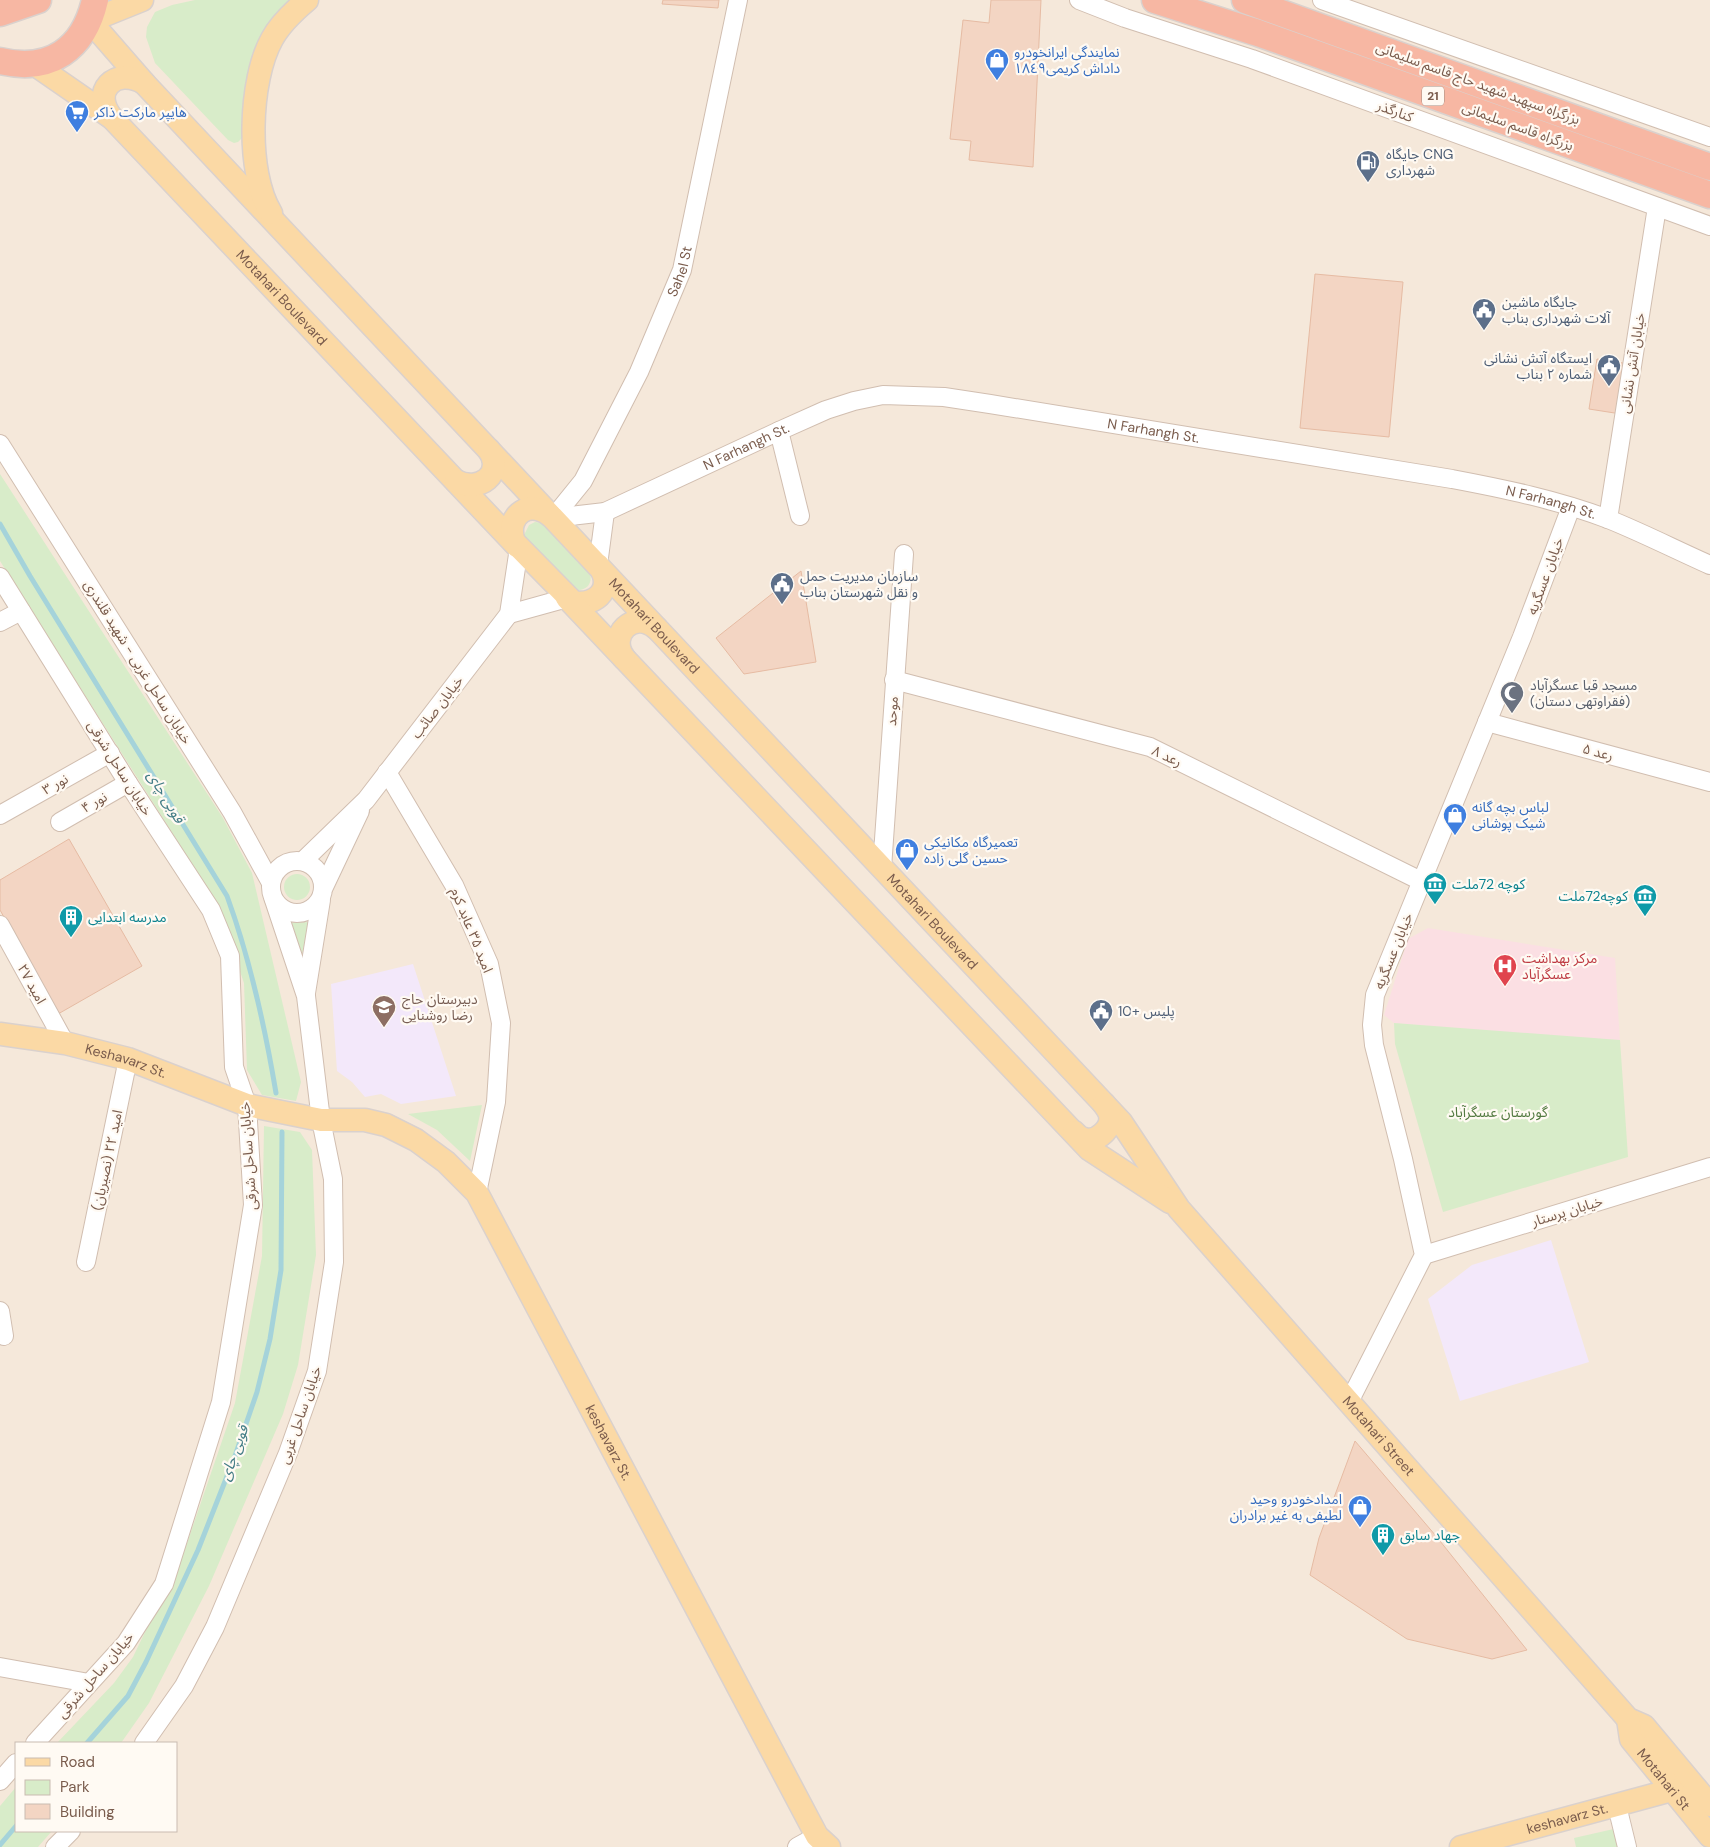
<svg xmlns="http://www.w3.org/2000/svg" width="1710" height="1847" font-family="'DM Sans','Noto Sans Arabic',sans-serif">
<rect width="100%" height="100%" fill="#fdf6ec"/>
<!-- residential -->
<path fill="#f5e8da" fill-rule="evenodd" d="M0,0H1710V1847H0ZM16,1743H176V1831H16Z"/>
<!-- education -->
<path fill="#f3e8fa" d="M413,964L456,1096L401,1104L381,1094L365,1097L352,1082L337,1071L331,984Z
M1551,1240L1589,1362L1460,1401L1428,1299L1472,1265Z"/>
<!-- medical -->
<path fill="#fbdfe3" d="M1428,928L1615,958L1620,1043L1394,1023L1384,1015L1408,939Z"/>
<!-- green -->
<path fill="#d8ecc9" d="M195,0H289L282,9L243,137L238,142L234,143L228,140L155,63L146,37L147,27L155,12L172,5Z
M0,474L223,818L252,873L301,1082L296,1101L262,1095L247,1070L244,983L216,902L0,561Z
M535,522L542,523L547,526L590,573C593,584 586,591 575,590L527,541L524,535L529,525Z
M284 887a13 13 0 1 1 26 0a13 13 0 1 1-26 0Z
M309,922L301,959L290,923Z
M1394,1023L1620,1040L1628,1157L1443,1212L1395,1044Z
M482,1105L470,1161L437,1130L408,1114Z
M264,1126L300,1132L312,1150L316,1255L298,1365L283,1414L209,1586L149,1703L121,1743H57L114,1683L133,1657L185,1549L235,1403L262,1256Z
M16,1787V1831H52L38,1847H0V1806Z
M1618,1828L1622,1847H1576L1574,1838Z"/>
<g fill="none" stroke-linecap="round" stroke-linejoin="round">
<!-- stream -->
<path stroke="#a5d3da" stroke-width="5" d="M0,524L30,576L227,896C250,959 265,1027 276,1093
M87,1743L128,1696L146,1662L198,1550L235,1456L257,1392L270,1339L281,1270L282,1132
M0,1845L16,1826"/>
</g>
<!-- building -->
<path fill="#f3d5c3" stroke="#e6bba3" d="M663,0H719L718,8L662,4Z
M991,0H1041L1033,167L969,160L971,141L950,139L963,20L989,23Z
M1315,274L1403,282L1389,437L1300,428Z
M1597,359L1629,364L1621,414L1589,409Z
M801,571L816,662L744,674L716,638Z
M69,839L142,966L58,1014L0,910V880Z
M1355,1441L1436,1536L1527,1650L1492,1659L1407,1639L1310,1575L1319,1538Z"/>
<g fill="none" stroke-linecap="round" stroke-linejoin="round">
<!-- minor casing -->
<g stroke="#d1beb0" stroke-width="20">
<g id="minor">
<path d="M1079,0L1125,18L1252,59L1710,226"/>
<path d="M1322,0L1710,137"/>
<path d="M779,431L800,516"/>
<path d="M0,444L232,812L271,883"/>
<path id="s1" d="M553,518L605,512L779,431L826,410L854,401L883,395L944,397L990,404L1452,479C1505,489 1558,500 1608,519C1643,533 1676,550 1710,565"/>
<path id="s2" d="M553,518L583,481L639,372L682,270L738,0"/>
<path d="M1608,519L1657,207"/>
<path d="M598,565L605,512"/>
<path d="M0,577L128,783L211,910L230,956L234,1067L247,1105L253,1205L221,1402L164,1584L126,1643L35,1743"/>
<path d="M509,614L567,598"/>
<path d="M0,622L21,611"/>
<path d="M894,680L1150,747L1421,881"/>
<path d="M1487,722L1710,782"/>
<path d="M387,772L454,885L489,964L501,1023L496,1102L477,1193"/>
<path d="M0,815L110,753"/>
<path d="M60,822L128,783"/>
<circle cx="297" cy="887" r="26"/>
<path d="M303,861L366,800L509,614L519,548"/>
<path d="M882,868L904,554"/>
<path d="M324,887L360,811"/>
<path d="M0,925L65,1043"/>
<path d="M306,993L321,900"/>
<path d="M1424,1255L1710,1167"/>
<path d="M86,1262L128,1059"/>
<path d="M0,1311L4,1336"/>
<path d="M1349,1402L1424,1255L1403,1159L1374,1045L1372,1025L1375,995L1522,637L1571,507"/>
<path d="M0,1667L89,1683"/>
<path d="M144,1743L184,1686L215,1627L288,1453L317,1371L334,1262L333,1179L321,1120L306,996L274,900"/>
<path d="M0,1781L16,1763"/>
<path d="M1617,1806L1627,1847"/>
<path d="M55,1847L71,1831"/>
<path d="M797,1847L817,1836"/>
</g>
</g>
<!-- major casing -->
<g stroke="#dad1cd" stroke-width="25">
<g id="major">
<path d="M142,0L90,21L144,83L550,515"/>
<path id="s3" d="M34,64L112,118L517,546"/>
<path d="M112,118C90,92 115,66 144,83"/>
<path d="M271,213C246,173 249,80 272,39C280,24 294,11 307,0"/>
<path d="M456,481C479,493 505,474 489,450"/>
<path id="s4" d="M598,565C615,586 598,607 573,602L514,542C504,514 532,497 553,518L1121,1122L1179,1209L1628,1719L1644,1726L1710,1805"/>
<path d="M567,598L1089,1149L1170,1202"/>
<path d="M624,658C607,635 634,609 656,628"/>
<path id="s5" d="M0,1034L65,1043L128,1059L247,1105L321,1120H365L386,1125L416,1140L446,1162L477,1193L817,1836L829,1847"/>
<path d="M1074,1132C1077,1135 1080,1138 1084,1139C1097,1143 1113,1128 1110,1115C1109,1111 1106,1107 1104,1104"/>
<path id="s6" d="M1628,1719L1631,1739L1710,1836"/>
<path id="s7" d="M1461,1847L1672,1790"/>
</g>
</g>
<!-- highway casing -->
<g stroke="#dad1cd" stroke-width="29">
<path id="highway" d="M1155,0L1258,33L1710,195
M1245,0L1710,167
M0,13L38,0
M0,61C50,73 84,49 95,0"/>
</g>
<!-- minor -->
<use href="#minor" stroke="#fff" stroke-width="18"/>
<!-- major -->
<use href="#major" stroke="#fbd9a5" stroke-width="22"/>
<!-- highway -->
<use href="#highway" stroke="#f7b7a3" stroke-width="26"/>
</g>
<!-- icons -->
<defs>
<g id="shop-pin" transform="scale(1.25)"><path d="M0 17L-7.5 6A9.5 9.5 0 1 1 7.5 6Z" fill="#3f7fe0" stroke="#fffaf3"/><path d="M-5-2.5h2.3a2.7 3.5 0 0 1 5.4 0H5L5.5 6h-11ZM-1.5-2.5h3a1.5 2.3 0 0 0-3 0Z" fill="#fff"/></g>
<g id="supermarket-pin" transform="scale(1.25)"><path d="M0 17L-7.5 6A9.5 9.5 0 1 1 7.5 6Z" fill="#3f7fe0" stroke="#fffaf3"/><path d="M-6-5.5h2.5l.6 2H6L4.5 2H-2.5L-4.4-4H-6ZM-1.5 3.2a1.3 1.3 0 1 0 .1 0ZM3 3.2a1.3 1.3 0 1 0 .1 0Z" fill="#fff"/></g>
<g id="fuel-pin" transform="scale(1.25)"><path d="M0 17L-7.5 6A9.5 9.5 0 1 1 7.5 6Z" fill="#5c6f8a" stroke="#fffaf3"/><path d="M-5.5-6h7V0h2V4h1.3V-2.5L3-4.5l.8-.8L6-3V5H2.5V1h-1V6h-7ZM-4.2-4.7v3.2H.2V-4.7Z" fill="#fff"/></g>
<g id="civic-pin" transform="scale(1.25)"><path d="M0 17L-7.5 6A9.5 9.5 0 1 1 7.5 6Z" fill="#5c6f8a" stroke="#fffaf3"/><path d="M-.6-6.5H3V-4.5H.6V-3L4-1V1h2V6H-6V1h2V-1L-.6-3ZM-1.2 2.5V6h2.4V2.5Z" fill="#fff"/></g>
<g id="mosque-pin" transform="scale(1.25)"><path d="M0 17L-7.5 6A9.5 9.5 0 1 1 7.5 6Z" fill="#6b7280" stroke="#fffaf3"/><path d="M3.5-4.9A6 6 0 1 0 3.5 4.9A5 5 0 1 1 3.5-4.9Z" fill="#fff"/></g>
<g id="museum-pin" transform="scale(1.25)"><path d="M0 17L-7.5 6A9.5 9.5 0 1 1 7.5 6Z" fill="#0f9aa8" stroke="#fffaf3"/><path d="M0-6L6-3V-2H-6V-3ZM-5-1h2V3h-2ZM-1-1h2V3h-2ZM3-1h2V3H3ZM-6 4H6V6H-6Z" fill="#fff"/></g>
<g id="building-pin" transform="scale(1.25)"><path d="M0 17L-7.5 6A9.5 9.5 0 1 1 7.5 6Z" fill="#0f9aa8" stroke="#fffaf3"/><path d="M-4-6H4V6H1V3H-1V6H-4ZM-2.5-4.3h1.7v1.8h-1.7ZM.8-4.3h1.7v1.8H.8ZM-2.5-1h1.7V.8h-1.7ZM.8-1h1.7V.8H.8Z" fill="#fff"/></g>
<g id="hospital-pin" transform="scale(1.25)"><path d="M0 17L-7.5 6A9.5 9.5 0 1 1 7.5 6Z" fill="#e0444e" stroke="#fffaf3"/><path d="M-5-5h3v3.5h4V-5h3V5h-3V1.5h-4V5h-3Z" fill="#fff"/></g>
<g id="school-pin" transform="scale(1.25)"><path d="M0 17L-7.5 6A9.5 9.5 0 1 1 7.5 6Z" fill="#8d6e63" stroke="#fffaf3"/><path d="M0-5L7-2L0 1L-7-2ZM-4 1L0 2.5L4 1V4Q0 6-4 4Z" fill="#fff"/></g>
</defs>
<g fill-rule="evenodd">
<use href="#shop-pin" x="997" y="60"/>
<use href="#supermarket-pin" x="77" y="112"/>
<use href="#fuel-pin" x="1368" y="162"/>
<use href="#civic-pin" x="1484" y="310"/>
<use href="#civic-pin" x="1609" y="366"/>
<use href="#civic-pin" x="782" y="584"/>
<use href="#mosque-pin" x="1512" y="693"/>
<use href="#shop-pin" x="1455" y="815"/>
<use href="#shop-pin" x="907" y="850"/>
<use href="#museum-pin" x="1435" y="884"/>
<use href="#museum-pin" x="1645" y="896"/>
<use href="#building-pin" x="71" y="917"/>
<use href="#hospital-pin" x="1505" y="966"/>
<use href="#school-pin" x="384" y="1007"/>
<use href="#civic-pin" x="1101" y="1011"/>
<use href="#shop-pin" x="1360" y="1507"/>
<use href="#building-pin" x="1383" y="1535"/>
</g>
<g text-anchor="middle" dominant-baseline="central" stroke-width="4.5" stroke-linejoin="round" paint-order="stroke">
<!-- shield labels -->
<rect fill="#fffaf3" stroke="#a28b7f" stroke-width="1" x="1422" y="86.5" width="22" height="19" rx="4"/>
<g font-size="12" font-weight="bold" fill="#7a5c4d">
<text x="1433" y="96">21</text>
</g>
<!-- shop labels -->
<g font-size="14" fill="#366cbe" stroke="#fffaf3" text-anchor="start">
<text x="1014" y="52">نمایندگی ایرانخودرو<tspan x="1014" dy="16">داداش کریمی١٨٤٩</tspan></text>
<text x="94" y="112">هایپر مارکت ذاکر</text>
<text x="1472" y="807">لباس بچه گانه<tspan x="1472" dy="16">شیک پوشانی</tspan></text>
<text x="924" y="842">تعمیرگاه مکانیکی<tspan x="924" dy="16">حسین گلی زاده</tspan></text>
<text x="1342" y="1499" text-anchor="end">امدادخودرو وحید<tspan x="1342" dy="16">لطیفی به غیر برادران</tspan></text>
</g>
<!-- street labels -->
<g font-size="14" fill="#7a5c4d" stroke="#fffaf3">
<text transform="translate(1478 83) rotate(20)">بزرگراه سپهبد شهید حاج قاسم سلیمانی</text>
<text transform="translate(1395 111) rotate(20)">کنارگذر</text>
<text transform="translate(1518 126) rotate(20)">بزرگراه قاسم سلیمانی</text>
<text stroke="none"><textPath href="#s2" startOffset="279">Sahel St</textPath></text>
<text stroke="none"><textPath href="#s3" startOffset="342">Motahari Boulevard</textPath></text>
<text transform="translate(1632 363) rotate(-81)">خیابان آتش نشانی</text>
<text stroke="none"><textPath href="#s1" startOffset="628">N Farhangh St.</textPath></text>
<text stroke="none"><textPath href="#s1" startOffset="208">N Farhangh St.</textPath></text>
<text stroke="none"><textPath href="#s1" startOffset="1032">N Farhangh St.</textPath></text>
<text transform="translate(1545 576) rotate(-70)">خیابان عسگریه</text>
<text stroke="none"><textPath href="#s4" startOffset="362">Motahari Boulevard</textPath></text>
<text transform="translate(138 662) rotate(58)">خیابان ساحل غربی - شهید قلندری</text>
<text transform="translate(437 707) rotate(-52)">خیابان صائب</text>
<text transform="translate(892 711) rotate(-86)">موحد</text>
<text transform="translate(1598 752) rotate(15)">رعد ۵</text>
<text transform="translate(1167 756) rotate(25)">رعد ۸</text>
<text transform="translate(120 768) rotate(58)">خیابان ساحل شرقی</text>
<text transform="translate(55 784) rotate(-29)">نور ۳</text>
<text transform="translate(94 802) rotate(-30)">نور ۴</text>
<text stroke="none"><textPath href="#s4" startOffset="768">Motahari Boulevard</textPath></text>
<text transform="translate(472 930) rotate(68)">امید ۳۵ عابد کرم</text>
<text transform="translate(1393 951) rotate(-68)">خیابان عسگریه</text>
<text transform="translate(32 984) rotate(61)">امید ۲۷</text>
<text stroke="none"><textPath href="#s5" startOffset="129">Keshavarz St.</textPath></text>
<text transform="translate(248 1156) rotate(-94)">خیابان ساحل شرقی</text>
<text transform="translate(107 1160) rotate(-78)">امید ۲۲ (نصیریان)</text>
<text transform="translate(1567 1211) rotate(-17)">خیابان پرستار</text>
<text transform="translate(300 1415) rotate(-71)">خیابان ساحل غربی</text>
<text stroke="none"><textPath href="#s4" startOffset="1450">Motahari Street</textPath></text>
<text stroke="none"><textPath href="#s5" startOffset="796">keshavarz St.</textPath></text>
<text transform="translate(95 1675) rotate(-49)">خیابان ساحل شرقی</text>
<text stroke="none"><textPath href="#s6" startOffset="72">Motahari St</textPath></text>
<text stroke="none"><textPath href="#s7" startOffset="110">keshavarz St.</textPath></text>
</g>
<!-- service labels -->
<g font-size="14" fill="#4e5e75" stroke="#fffaf3" text-anchor="start">
<text x="1386" y="154">جایگاه CNG<tspan x="1386" dy="16">شهرداری</tspan></text>
<text x="1502" y="302">جایگاه ماشین<tspan x="1502" dy="16">آلات شهرداری بناب</tspan></text>
<text x="1592" y="358" text-anchor="end">ایستگاه آتش نشانی<tspan x="1592" dy="16">شماره ۲ بناب</tspan></text>
<text x="800" y="576">سازمان مدیریت حمل<tspan x="800" dy="16">و نقل شهرستان بناب</tspan></text>
<text x="1118" y="1011">پلیس +10</text>
</g>
<!-- worship labels -->
<g font-size="14" fill="#5b616d" stroke="#fffaf3" text-anchor="start">
<text x="1530" y="685">مسجد قبا عسگرآباد<tspan x="1530" dy="16">(فقراوتهی دستان)</tspan></text>
</g>
<!-- culture labels -->
<g font-size="14" fill="#0d838f" stroke="#fffaf3" text-anchor="start">
<text x="1452" y="884">کوچه 72ملت</text>
<text x="1628" y="896" text-anchor="end">کوچه72ملت</text>
<text x="88" y="917">مدرسه ابتدایی</text>
<text x="1400" y="1535">جهاد سابق</text>
</g>
<!-- health labels -->
<g font-size="14" fill="#be3a42" stroke="#fffaf3" text-anchor="start">
<text x="1522" y="958">مرکز بهداشت<tspan x="1522" dy="16">عسگرآباد</tspan></text>
</g>
<!-- education labels -->
<g font-size="14" fill="#785e54" stroke="#fffaf3" text-anchor="start">
<text x="402" y="999">دبیرستان حاج<tspan x="402" dy="16">رضا روشنایی</tspan></text>
</g>
<!-- park labels -->
<g font-size="14" fill="#537a41" stroke="#fffaf3">
<text x="1498" y="1112">گورستان عسگرآباد</text>
</g>
<!-- water labels -->
<g font-size="15" font-style="italic" fill="#437c86" stroke="#fffaf3">
<text transform="translate(166 797) rotate(59)">قوبی چای</text>
<text transform="translate(234 1453) rotate(-70)">قوبی چای</text>
</g>
</g>
<!-- legend -->
<rect x="15" y="1742" width="162" height="90" fill="#fffaf3" stroke="#cabbb1"/>
<rect x="25" y="1758" width="25" height="8" fill="#fbd9a5" stroke="#cabbb1"/>
<text x="60" y="1767" font-size="15" fill="#7a5c4d">Road</text>
<rect x="25" y="1780" width="25" height="15" fill="#d8ecc9" stroke="#cabbb1"/>
<text x="60" y="1792" font-size="15" fill="#7a5c4d">Park</text>
<rect x="25" y="1804" width="25" height="15" fill="#f3d5c3" stroke="#cabbb1"/>
<text x="60" y="1817" font-size="15" fill="#7a5c4d">Building</text>
</svg>
